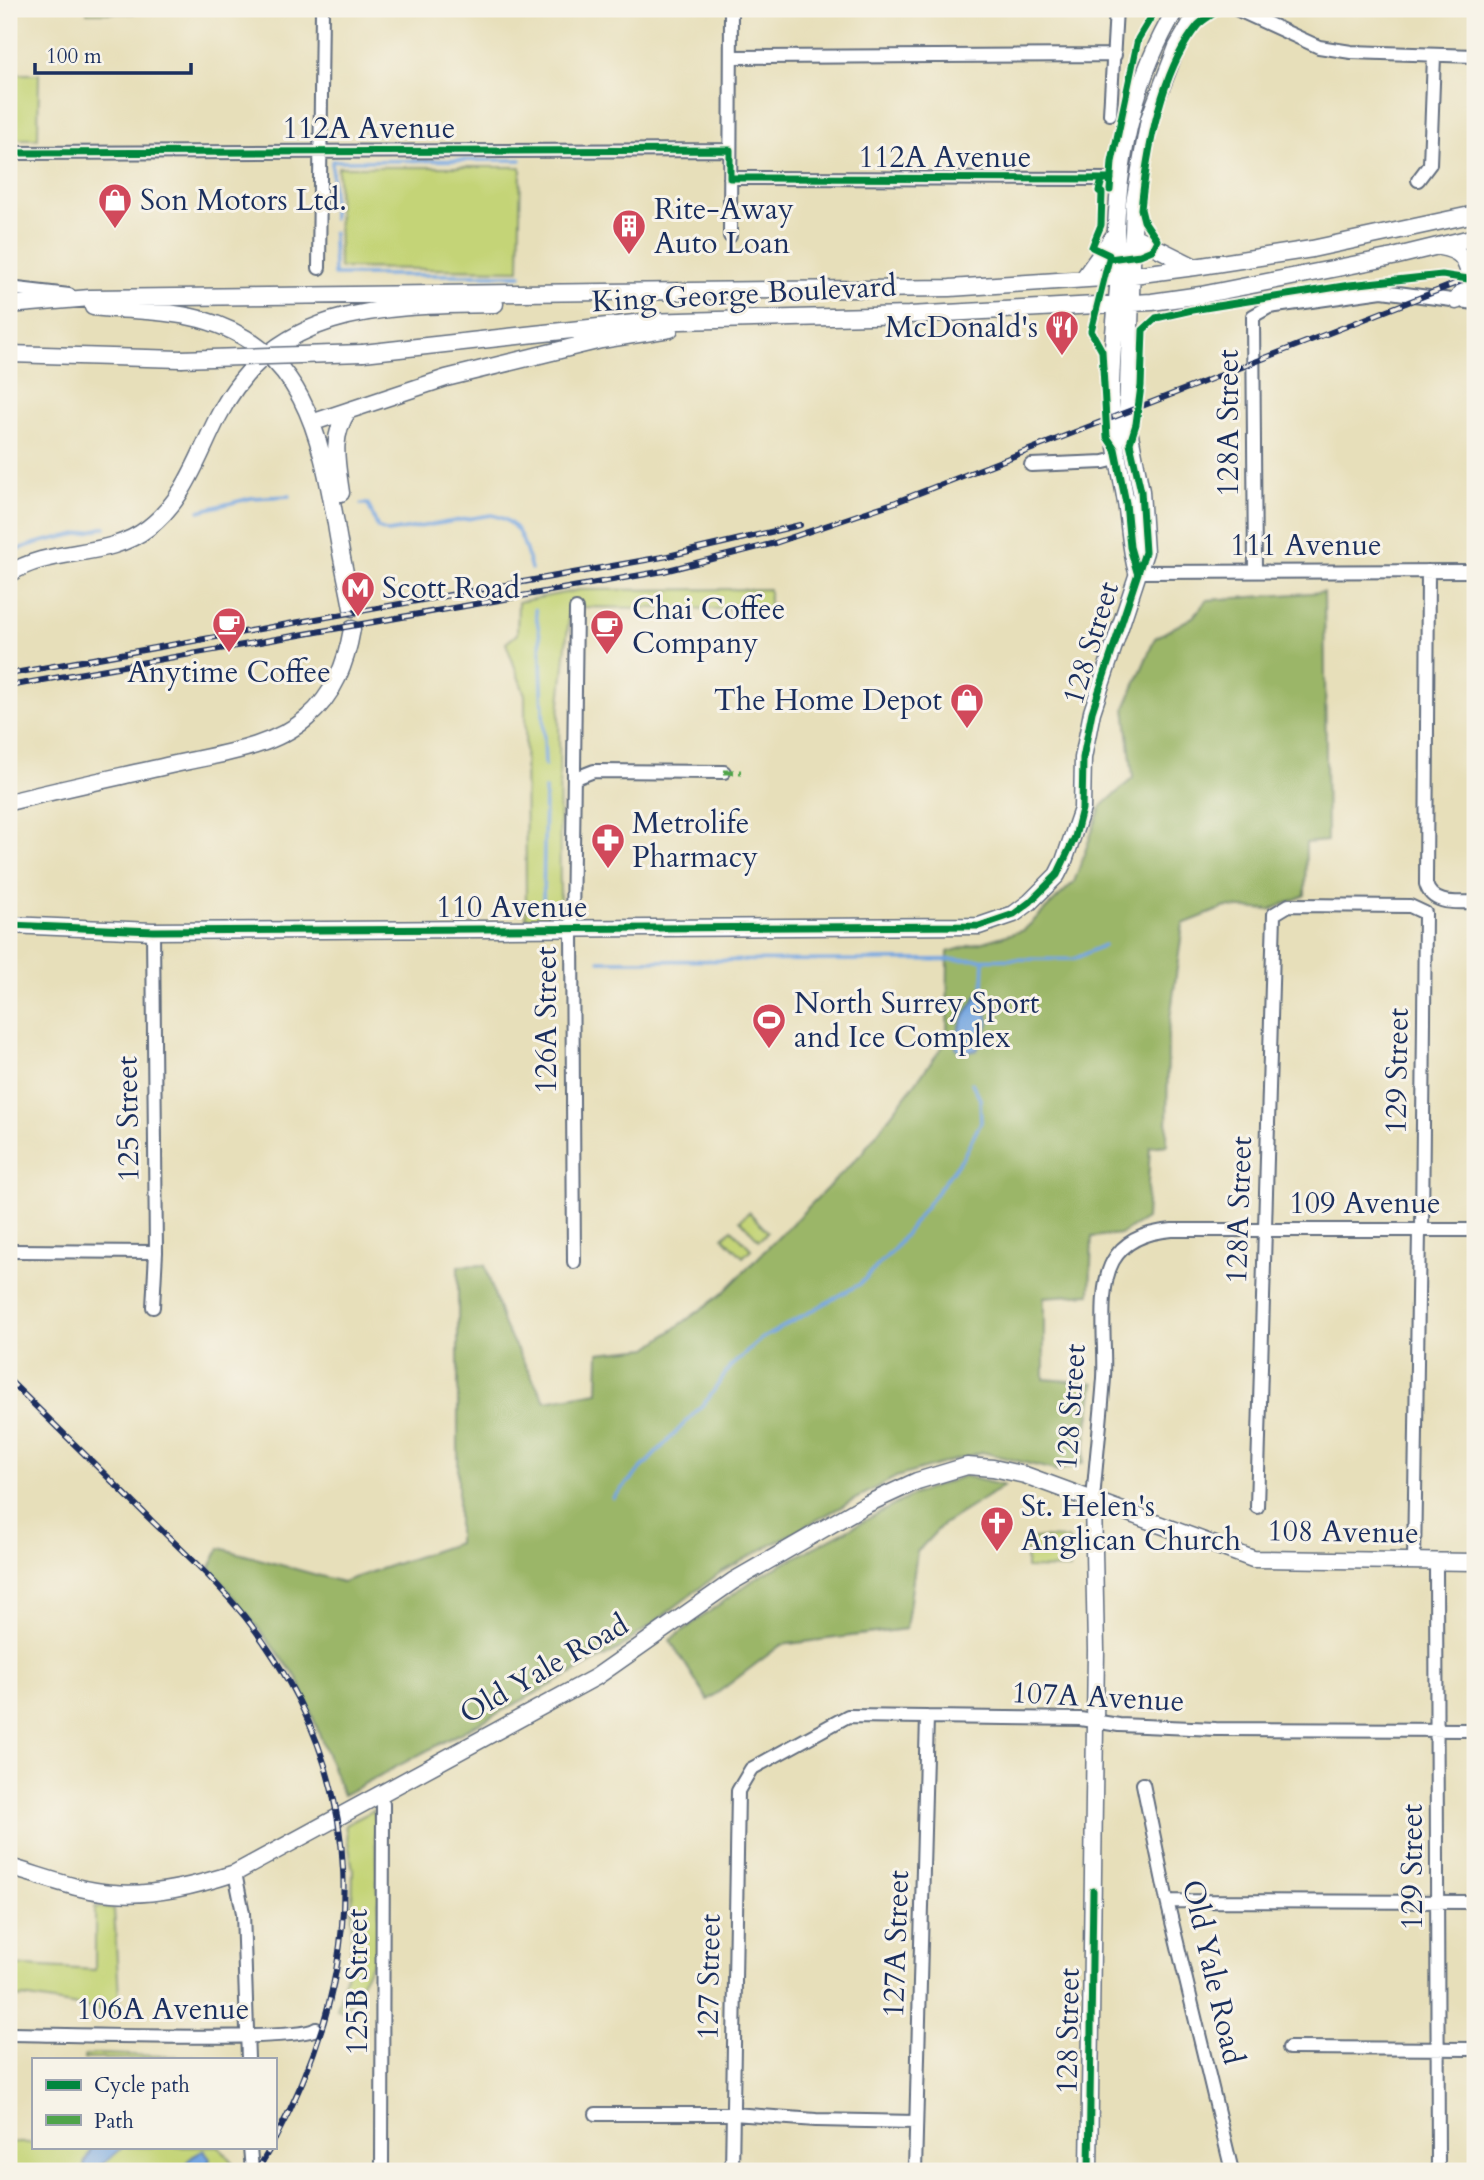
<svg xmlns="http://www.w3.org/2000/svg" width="1484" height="2180" font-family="Cardo,serif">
<rect width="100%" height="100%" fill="#f7f3e8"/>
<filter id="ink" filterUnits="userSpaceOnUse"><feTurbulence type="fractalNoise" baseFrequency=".0143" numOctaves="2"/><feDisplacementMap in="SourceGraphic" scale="14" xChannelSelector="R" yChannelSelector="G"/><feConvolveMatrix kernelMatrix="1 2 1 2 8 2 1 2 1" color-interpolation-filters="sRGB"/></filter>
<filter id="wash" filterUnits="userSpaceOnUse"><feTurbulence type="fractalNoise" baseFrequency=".00686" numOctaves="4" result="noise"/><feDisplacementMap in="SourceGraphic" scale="28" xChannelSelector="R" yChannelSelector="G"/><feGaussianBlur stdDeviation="1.57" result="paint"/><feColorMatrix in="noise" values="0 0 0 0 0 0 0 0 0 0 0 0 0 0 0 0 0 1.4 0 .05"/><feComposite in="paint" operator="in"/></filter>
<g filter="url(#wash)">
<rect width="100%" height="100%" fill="#e7dfba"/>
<!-- green -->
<path fill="#c4d477" stroke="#70826a" stroke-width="2" d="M87,9H134V13H87Z
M9,74H39L38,139H9Z
M338,167H521L519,270L339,268Z
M769,589V607L724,609L570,607L559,713L560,919L526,918L525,695L506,643L517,634L518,602L579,590Z
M749,1212L768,1232L759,1240L740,1220Z
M732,1229L751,1249L743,1257L723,1237Z
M1027,1538L1069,1539L1070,1569L1026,1568Z
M374,1810L381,1947L345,2011L337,2009L351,1956L353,1870L345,1825Z
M95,1907L114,1909L120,2013L23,1997L9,1999V1965L95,1970Z
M95,2054L200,2057V2059H85V2056Z
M9,2143H33V2147H92L84,2164L87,2171H9Z
M123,2147H219L240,2171H95Z"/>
<!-- forest -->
<path fill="#9bb668" stroke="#5b7263" stroke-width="2" d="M1324,592L1327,841L1306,843L1305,895L1270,910L1226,907L1183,924L1168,1034L1167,1145L1150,1147L1146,1219L1121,1234L1092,1237L1090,1294L1044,1297V1379L1094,1383L1083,1463L1058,1471L982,1452L896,1477L721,1572L619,1649L343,1795L298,1679L210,1567L220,1548L342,1582L458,1543V1266L485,1265L504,1326L545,1401L598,1392L599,1353L648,1348L722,1294L861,1154L947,1041L948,952L1024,930L1074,882L1101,807L1133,778L1125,708L1155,638L1193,617L1207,600Z
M964,1476L1004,1486L942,1525L917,1552L906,1629L781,1645L708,1700L670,1640L756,1578L915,1494Z"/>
<!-- water -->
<path fill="#74a6e0" stroke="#486a9f" stroke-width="2" d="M983,986L989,1023L977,1050L962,1053L956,1048C956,1021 971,1008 983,986Z
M92,2147H123L95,2171H87L84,2164Z
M204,2150L210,2158L206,2171H181L192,2157Z"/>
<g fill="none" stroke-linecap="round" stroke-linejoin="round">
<!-- stream -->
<path stroke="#74a6e0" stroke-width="3.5" d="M333,219L332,161L521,160
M333,233L334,275H521
M361,504H368L378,528L388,532L491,515C521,520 524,543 531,569
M199,511L251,498L290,496
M9,554C38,538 73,538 105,527
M535,609L540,637L545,765
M543,905L545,789
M599,961L1074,959L1104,945
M983,986L984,960
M613,1498L708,1399L730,1367L761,1339L860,1284L895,1248L963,1157L981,1122L980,1099L972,1083"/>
</g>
</g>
<g filter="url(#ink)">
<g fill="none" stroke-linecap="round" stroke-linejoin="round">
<!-- minor casing -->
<g stroke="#626d7e" stroke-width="16">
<path id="minor" d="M1236,9L1319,47L1351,52L1475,56
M731,57L1115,55
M1110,114L1116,9
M9,153L730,150
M730,178L1119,179
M1418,180L1430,164L1434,56
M730,236L731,9
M319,268L322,9
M9,288L69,295
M1031,465L1104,462L1116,459
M1255,571L1253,316L1269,307L1382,291L1475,303
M1428,571L1426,884C1432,906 1457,902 1475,902
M1137,572L1475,571
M576,778L594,771L724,772
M153,931L156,1252L153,1307
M9,1251L156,1252
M574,1262L572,930L576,609
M1093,1501C1096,1460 1101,1419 1104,1378C1106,1344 1097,1290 1113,1261C1125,1239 1149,1232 1172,1230H1475
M1257,1507L1274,914L1289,905L1410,906L1425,913L1422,1229
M1414,1562L1419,1230
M1436,1562L1438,2171
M1143,1784L1167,1901L1232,2171
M378,1794L383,1804L382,2171
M235,1873L243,1913L248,2059
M1167,1901L1475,1902
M9,2034C51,2034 296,2043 316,2029
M1289,2048L1475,2049
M596,2114H733L816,2120L916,2122
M250,2147L252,2171
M732,2171L738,1791L751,1769L848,1716L1080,1719L1119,1725L1216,1729L1475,1730
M915,2171L927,1717"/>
</g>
<!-- major casing -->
<g stroke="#626d7e" stroke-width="19">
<path id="major" d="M1133,236L1195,267
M1440,247C1463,251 1465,259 1471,279L1456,301
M1083,279L1116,233
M9,305L90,298L950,288L1118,277L1195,267L1312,249L1475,214
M93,307C129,311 165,310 200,319C303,347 320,433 336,524C340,552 347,580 352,608
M363,353L644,322L909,315L1152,302L1201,295L1393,257L1475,237
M9,354L181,359
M314,422L446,378L601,340L670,329
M341,493C337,463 330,437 348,411
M1137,572C1130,549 1130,527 1126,503C1121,470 1112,438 1111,403C1110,360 1116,318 1119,275C1120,259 1116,243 1116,228C1120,148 1135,78 1176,9
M9,574C51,546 107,560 148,528C185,500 198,456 218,417C275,304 386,306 495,304
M9,802C61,789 113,778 166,766C212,755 270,750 307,718C334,695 346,664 352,629
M9,925L153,931L979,926L1014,914L1030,902L1057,875L1064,861L1082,809L1083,758L1092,712L1145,552L1141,491L1127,419L1134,203L1149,119L1177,47L1199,9
M9,1867C42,1876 78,1891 113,1893C153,1897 198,1885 235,1873L596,1677L733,1581L865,1505L917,1481L967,1466L993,1468L1025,1475L1253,1559L1475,1562
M1089,2171L1096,1650L1093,1501"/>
</g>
<!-- minor -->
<use href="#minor" stroke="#fff" stroke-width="12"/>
<!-- major -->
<use href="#major" stroke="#fff" stroke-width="16"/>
<!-- rail casing -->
<g stroke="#1b2f5e" stroke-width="6">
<path id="rail" d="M9,674L668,556L800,525
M9,686L664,571L775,543L896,502L1475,276
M9,1380C57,1427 105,1474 153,1522C184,1552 217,1582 245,1617C373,1779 369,1964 275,2139
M257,2171L271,2147"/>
</g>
<!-- rail -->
<use href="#rail" stroke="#f7f3e8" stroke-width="3.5" stroke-dasharray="10" stroke-linecap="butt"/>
<!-- major-bridge casing -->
<g stroke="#626d7e" stroke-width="19" stroke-linecap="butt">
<path id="major-bridge" d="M181,359L363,353"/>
</g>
<!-- major-bridge -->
<use href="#major-bridge" stroke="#fff" stroke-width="16"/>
<!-- quiet -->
<path stroke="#4fa44a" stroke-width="5" stroke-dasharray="10 5" stroke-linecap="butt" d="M724,772H741"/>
<!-- cycleway casing -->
<g stroke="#f7f3e8" stroke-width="11">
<path id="cycleway" d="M9,153L730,150V178L1111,179
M1102,180L1099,191L1102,193L1101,225L1092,247L1109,255V259L1091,331L1102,351L1107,437L1115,449L1126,503L1130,547L1137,572
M1110,190L1112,162L1138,39L1156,9
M1109,259L1140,255L1152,250L1157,240L1144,221L1141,209C1147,151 1160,71 1198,25C1205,18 1213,15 1219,9
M9,925L153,931L979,926L1014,914L1030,902L1057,875L1075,837L1082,809L1083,758L1092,712L1145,552L1141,491L1130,443L1136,424L1141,386L1143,330L1156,318L1192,310L1350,285L1442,275L1475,280
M1089,2171L1093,1891"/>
</g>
<!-- cycleway -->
<use href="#cycleway" stroke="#00873e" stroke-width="7"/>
</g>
</g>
<!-- icons -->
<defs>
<g id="shop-pin" transform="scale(1.75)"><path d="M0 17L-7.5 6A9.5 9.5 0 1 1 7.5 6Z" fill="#d1495b" stroke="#f7f3e8"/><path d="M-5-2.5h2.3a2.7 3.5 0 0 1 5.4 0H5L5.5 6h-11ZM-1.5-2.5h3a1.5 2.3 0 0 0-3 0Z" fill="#fff"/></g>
<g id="building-pin" transform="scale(1.75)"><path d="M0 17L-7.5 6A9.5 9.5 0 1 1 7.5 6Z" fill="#d1495b" stroke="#f7f3e8"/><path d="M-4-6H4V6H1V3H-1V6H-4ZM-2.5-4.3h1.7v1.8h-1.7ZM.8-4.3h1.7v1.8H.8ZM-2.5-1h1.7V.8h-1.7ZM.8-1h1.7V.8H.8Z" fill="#fff"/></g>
<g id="restaurant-pin" transform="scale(1.75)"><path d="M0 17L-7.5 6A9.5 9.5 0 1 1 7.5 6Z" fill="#d1495b" stroke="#f7f3e8"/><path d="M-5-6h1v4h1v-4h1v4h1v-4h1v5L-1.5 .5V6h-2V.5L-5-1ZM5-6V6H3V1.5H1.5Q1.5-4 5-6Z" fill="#fff"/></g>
<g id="metro-pin" transform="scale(1.75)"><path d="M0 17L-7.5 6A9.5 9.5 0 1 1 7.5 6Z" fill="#d1495b" stroke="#f7f3e8"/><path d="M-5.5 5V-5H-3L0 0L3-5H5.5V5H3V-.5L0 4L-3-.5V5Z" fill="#fff"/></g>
<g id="cafe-pin" transform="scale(1.75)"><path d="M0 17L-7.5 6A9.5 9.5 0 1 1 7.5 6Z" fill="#d1495b" stroke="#f7f3e8"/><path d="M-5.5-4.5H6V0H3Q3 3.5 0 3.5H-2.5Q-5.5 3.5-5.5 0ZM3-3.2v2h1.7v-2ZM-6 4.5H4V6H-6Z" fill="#fff"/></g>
<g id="pharmacy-pin" transform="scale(1.75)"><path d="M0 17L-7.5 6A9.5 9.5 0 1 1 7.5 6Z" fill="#d1495b" stroke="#f7f3e8"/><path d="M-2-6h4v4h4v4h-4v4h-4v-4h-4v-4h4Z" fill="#fff"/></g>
<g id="stadium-pin" transform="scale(1.75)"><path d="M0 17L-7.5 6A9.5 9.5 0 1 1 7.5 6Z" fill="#d1495b" stroke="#f7f3e8"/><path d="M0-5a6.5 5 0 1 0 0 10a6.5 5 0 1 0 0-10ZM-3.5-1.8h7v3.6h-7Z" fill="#fff"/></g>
<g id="church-pin" transform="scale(1.75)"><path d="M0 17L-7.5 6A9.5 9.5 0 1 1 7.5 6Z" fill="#d1495b" stroke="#f7f3e8"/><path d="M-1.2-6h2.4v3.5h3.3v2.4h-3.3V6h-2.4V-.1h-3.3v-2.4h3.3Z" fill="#fff"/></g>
</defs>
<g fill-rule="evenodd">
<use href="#shop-pin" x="115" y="200"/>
<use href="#building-pin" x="629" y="226"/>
<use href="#restaurant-pin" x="1062" y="327"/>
<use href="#metro-pin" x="358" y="588"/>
<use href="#cafe-pin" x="229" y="624"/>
<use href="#cafe-pin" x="607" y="626"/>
<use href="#shop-pin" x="967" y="700"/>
<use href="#pharmacy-pin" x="608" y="840"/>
<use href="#stadium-pin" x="769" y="1020"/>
<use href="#church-pin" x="997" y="1523"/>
</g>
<g text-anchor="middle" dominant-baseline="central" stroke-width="6" stroke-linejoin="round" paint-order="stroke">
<!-- street labels -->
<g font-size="30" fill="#1b2f5e" stroke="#f7f3e8">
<text x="369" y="128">112A Avenue</text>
<text x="945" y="157">112A Avenue</text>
<text transform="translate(744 294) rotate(-3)">King George Boulevard</text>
<text transform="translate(1228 423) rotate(-90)">128A Street</text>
<text x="1306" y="545">111 Avenue</text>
<text transform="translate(1091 643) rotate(-73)">128 Street</text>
<text x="512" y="907">110 Avenue</text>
<text transform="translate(546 1020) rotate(-90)">126A Street</text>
<text transform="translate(1397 1071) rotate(-89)">129 Street</text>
<text transform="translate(128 1119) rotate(-91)">125 Street</text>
<text x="1365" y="1203">109 Avenue</text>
<text transform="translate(1239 1210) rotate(-88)">128A Street</text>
<text transform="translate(1071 1407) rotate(-86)">128 Street</text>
<text transform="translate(1343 1532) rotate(1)">108 Avenue</text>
<text transform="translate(544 1669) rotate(-30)">Old Yale Road</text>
<text transform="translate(1098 1697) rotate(3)">107A Avenue</text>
<text transform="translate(1412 1867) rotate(-90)">129 Street</text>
<text transform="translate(896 1944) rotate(-88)">127A Street</text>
<text transform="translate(1213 1972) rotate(77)">Old Yale Road</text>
<text transform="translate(709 1977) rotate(-89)">127 Street</text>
<text transform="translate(357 1982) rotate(-90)">125B Street</text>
<text x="163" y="2009">106A Avenue</text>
<text transform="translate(1068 2031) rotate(-89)">128 Street</text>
</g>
<!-- poi labels -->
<g font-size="30" fill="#1b2f5e" stroke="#f7f3e8" text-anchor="start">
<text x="140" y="200">Son Motors Ltd.</text>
<text x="654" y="209">Rite-Away<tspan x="654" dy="34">Auto Loan</tspan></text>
<text x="1038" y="327" text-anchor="end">McDonald's</text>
<text x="382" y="588">Scott Road</text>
<text x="632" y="609">Chai Coffee<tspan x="632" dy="34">Company</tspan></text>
<text x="229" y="672" text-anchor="middle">Anytime Coffee</text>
<text x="942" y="700" text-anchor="end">The Home Depot</text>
<text x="632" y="823">Metrolife<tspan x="632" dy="34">Pharmacy</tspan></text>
<text x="794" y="1003">North Surrey Sport<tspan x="794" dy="34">and Ice Complex</tspan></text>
<text x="1021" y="1506">St. Helen's<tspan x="1021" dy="34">Anglican Church</tspan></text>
</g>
</g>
<!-- margin -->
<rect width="1484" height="2180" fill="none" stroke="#f7f3e8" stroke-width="35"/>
<!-- legend -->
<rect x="32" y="2058" width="245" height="91" fill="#f7f3e8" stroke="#9fa5b1" stroke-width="2"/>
<rect x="46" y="2080" width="35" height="10" fill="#00873e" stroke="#9fa5b1" stroke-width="2"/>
<text x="94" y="2092" font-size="21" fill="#1b2f5e">Cycle path</text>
<rect x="46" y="2115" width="35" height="10" fill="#4fa44a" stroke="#9fa5b1" stroke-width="2"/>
<text x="94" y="2128" font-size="21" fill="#1b2f5e">Path</text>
<!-- scale -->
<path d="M35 63v10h156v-10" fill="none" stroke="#1b2f5e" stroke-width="3.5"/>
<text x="46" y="63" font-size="21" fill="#1b2f5e" stroke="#f7f3e8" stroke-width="5" paint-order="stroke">100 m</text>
</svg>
